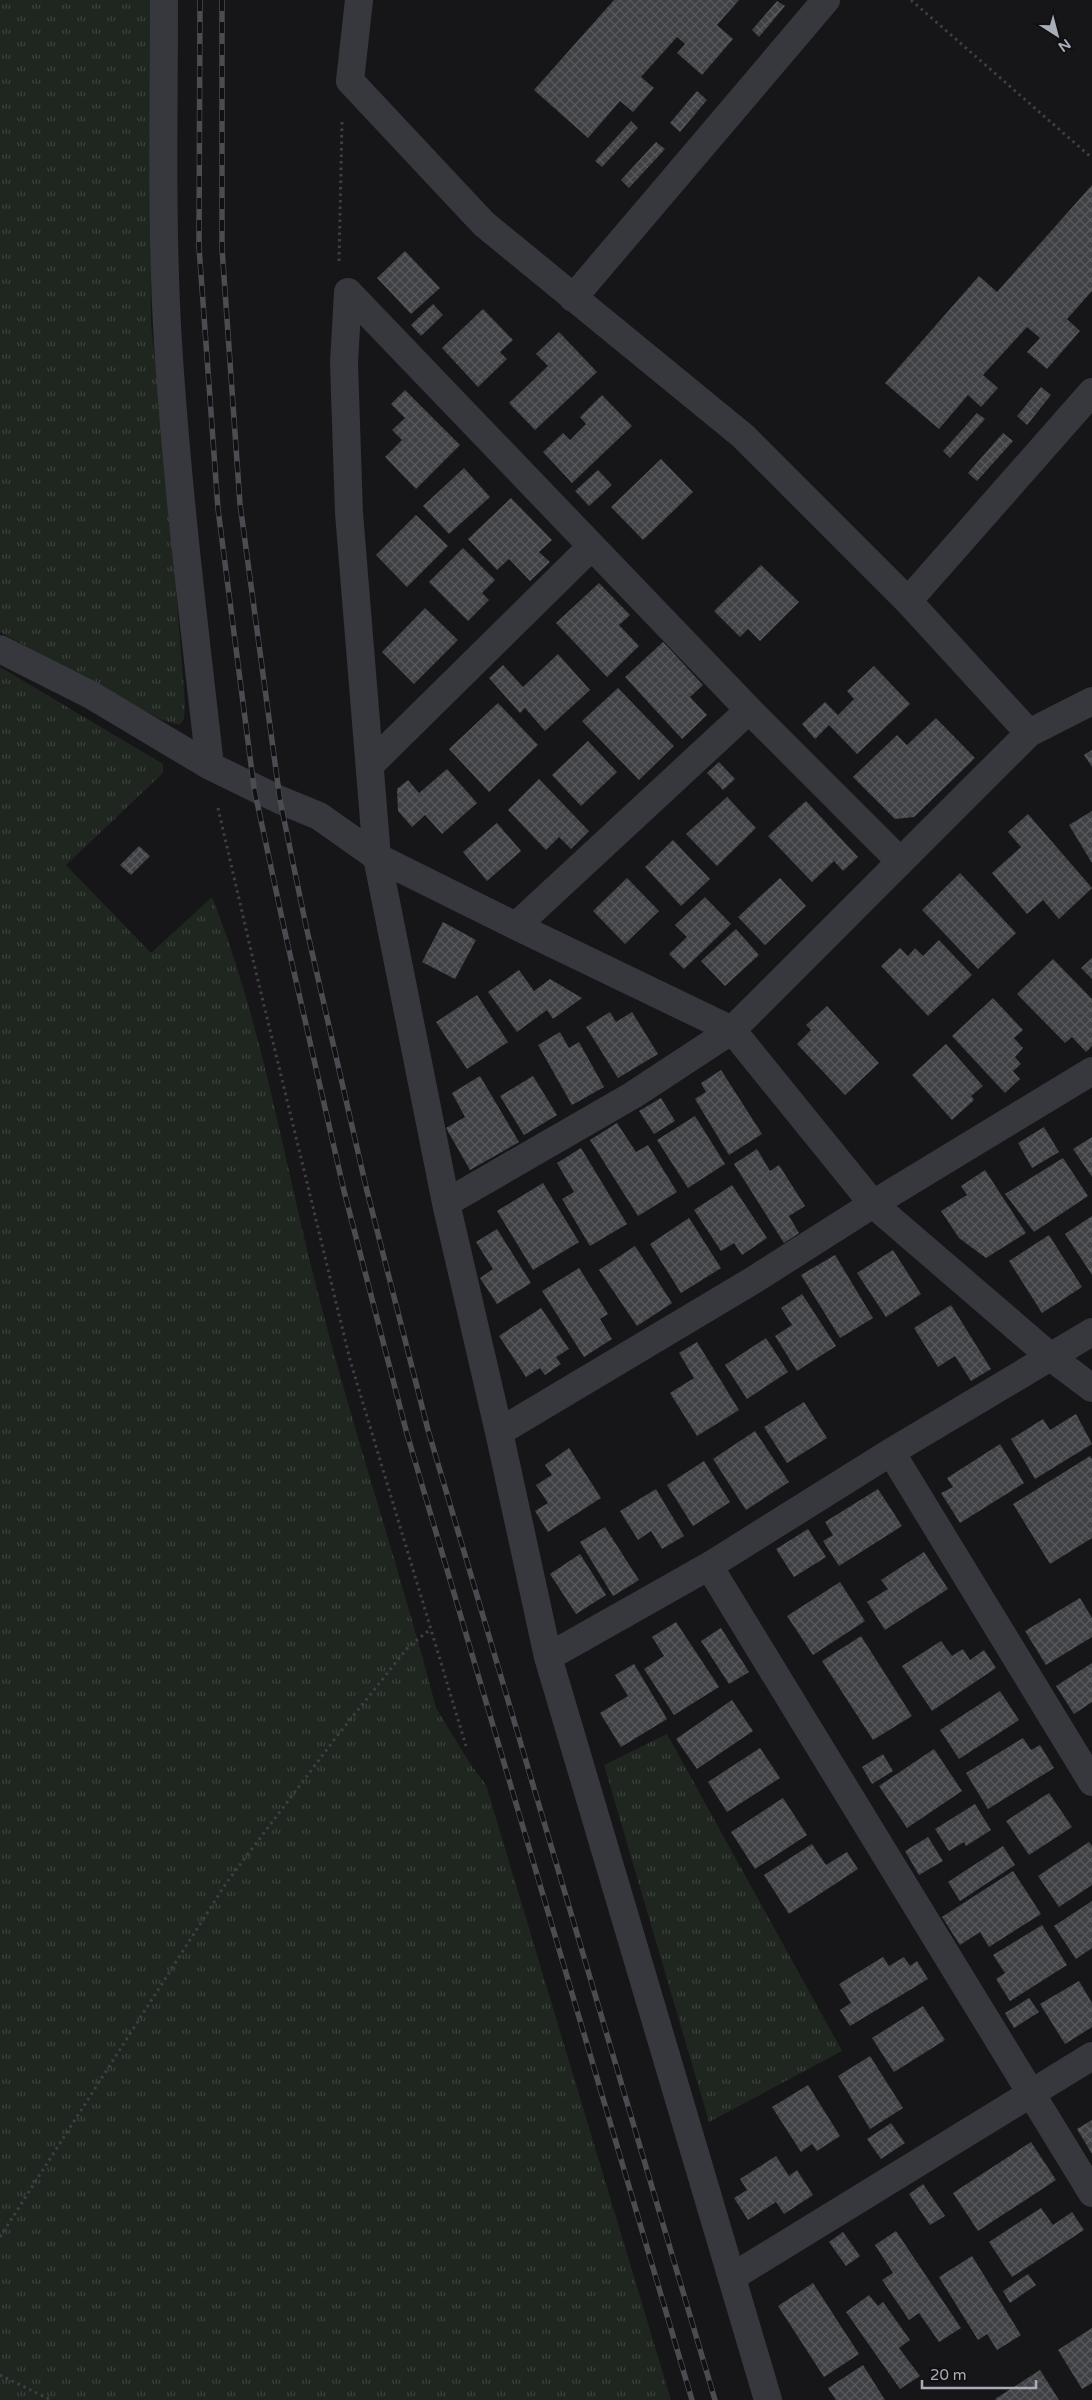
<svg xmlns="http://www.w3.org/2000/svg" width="1092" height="2400" font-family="'Varela Round',sans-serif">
<defs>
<pattern id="grass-tufts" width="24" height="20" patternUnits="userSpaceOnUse" patternTransform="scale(1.25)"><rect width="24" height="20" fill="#1e261f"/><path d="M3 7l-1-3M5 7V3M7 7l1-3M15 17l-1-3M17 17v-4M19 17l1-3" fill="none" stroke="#3c433d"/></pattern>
<pattern id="building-cross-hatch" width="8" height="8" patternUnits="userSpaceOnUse" patternTransform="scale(1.25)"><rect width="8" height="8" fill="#404145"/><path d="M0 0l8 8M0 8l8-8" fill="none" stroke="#595a5e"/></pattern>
</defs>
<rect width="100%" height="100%" fill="#161618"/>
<!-- grass -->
<path fill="url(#grass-tufts)" d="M0,0H150L151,324L165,450L185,703L184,719L180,725L162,720L0,632Z
M0,667L163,764V773L66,865L151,953L212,897C264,1028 285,1169 321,1305C356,1440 401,1573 436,1708L471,1765L486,1785L671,2400H0Z
M667,1734L842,2051L709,2122L604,1765Z"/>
<!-- building -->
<path fill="url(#building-cross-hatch)" d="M614,0H739L717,25L733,39L702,75L677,53L685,44L677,37L641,77L654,88L633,112L620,101L588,138L534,90Z
M777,1L785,6L759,37L752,30Z
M697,91L707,100L680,132L670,123Z
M631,121L638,128L602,167L595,161Z
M656,142L665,149L629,188L621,180Z
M1092,185V291L1067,319L1080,331L1047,369L1027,352L1040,338L1027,327L983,375L998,388L981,407L968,395L939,429L885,383L979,276L997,292Z
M405,251L440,288L411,314L377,278Z
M433,304L443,315L421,336L411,325Z
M483,309L513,340L500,352L507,359L478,387L442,348Z
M559,332L597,372L535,430L509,403L548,366L536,354Z
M1041,387L1051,395L1027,425L1017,416Z
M405,390L460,445L416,489L385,457L402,440L392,430L405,418L391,404Z
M602,395L632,426L572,483L543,452L563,433L570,440L586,424L580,417Z
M977,413L985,419L950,458L943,451Z
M1003,433L1013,441L977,481L968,473Z
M661,459L693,492L643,540L611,507Z
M464,468L490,497L449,534L423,506Z
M598,470L612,485L589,506L575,491Z
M511,498L552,540L539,552L550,562L530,581L509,559L497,570L468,539Z
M416,515L448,546L407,587L376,555Z
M463,548L495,580L482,593L489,600L468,621L429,582Z
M761,565L799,602L760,641L748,629L740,637L714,611Z
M599,583L630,615L619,625L639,646L607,677L556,623Z
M425,608L458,640L414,684L382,652Z
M663,642L703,685L690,697L707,715L682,739L625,677Z
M558,654L590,690L545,731L525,708L520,713L489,678L503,665L523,687Z
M874,666L910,704L857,754L829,725L815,739L802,724L825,702L838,715L854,699L847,691Z
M618,688L674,746L639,780L582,721Z
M498,703L538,745L489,792L449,749Z
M936,718L975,758L914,817L895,819L853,777L897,735L907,745Z
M588,741L617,772L581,806L552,775Z
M1092,750V767L1084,755Z
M719,762L735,779L723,790L707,773Z
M447,769L477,803L442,834L425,815L412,827L398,811L397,789L408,780L419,793Z
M539,779L589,831L571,849L559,837L546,850L508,810Z
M727,797L756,828L717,866L686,834Z
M806,801L858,857L843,871L834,861L812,882L768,836Z
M1092,811V863L1069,825Z
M1028,814L1092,888L1059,919L1043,900L1027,914L992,873L1021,847L1008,832Z
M497,823L521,851L487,881L463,852Z
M673,840L710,879L681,906L645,867Z
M139,846L150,856L131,875L120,865Z
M960,873L1016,933L978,969L922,910Z
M627,878L659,911L625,944L593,911Z
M780,878L806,906L765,945L738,917Z
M705,897L731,924L684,969L669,954L687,937L675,925Z
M443,922L476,940L455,979L422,962Z
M736,929L759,955L725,986L701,961Z
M939,940L972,975L928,1016L881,966L900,948L908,956L915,948L923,956Z
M1092,958V979L1081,968Z
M1053,959L1092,999V1046L1086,1052L1072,1037L1065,1043L1017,994Z
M519,970L534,991L550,979L582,998L553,1019L547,1010L517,1032L488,992Z
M477,995L508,1042L467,1069L436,1022Z
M993,998L1023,1030L1014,1038L1023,1048L1015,1057L1021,1064L1013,1071L1020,1079L1005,1093L952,1036Z
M827,1006L879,1063L845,1095L797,1044L811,1030L806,1025Z
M610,1012L616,1022L632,1012L658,1054L618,1078L586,1027Z
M560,1032L569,1048L579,1042L604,1087L572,1105L538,1045Z
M946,1044L983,1086L971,1096L974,1100L952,1120L912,1075Z
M721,1070L762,1134L729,1155L695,1099L706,1092L701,1083Z
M480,1076L519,1142L470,1170L446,1128L465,1117L452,1093Z
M533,1076L557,1115L524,1135L500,1096Z
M661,1098L675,1121L654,1134L639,1111Z
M695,1116L725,1164L688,1188L657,1140Z
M617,1123L636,1152L648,1145L677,1192L638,1216L590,1140Z
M1044,1127L1059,1152L1032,1168L1018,1143Z
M1092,1137V1177L1073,1149Z
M581,1148L627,1224L590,1246L562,1199L574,1192L557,1163Z
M757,1149L770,1171L779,1165L805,1206L789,1216L799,1233L784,1243L734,1164Z
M1063,1158L1088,1196L1034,1232L1005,1194Z
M985,1170L1026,1233L986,1258L959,1238L941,1211L967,1195L961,1186Z
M543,1183L579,1242L533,1270L497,1211Z
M732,1185L767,1238L742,1255L734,1243L721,1251L694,1210Z
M1092,1216V1275L1065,1234Z
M689,1218L721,1268L681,1293L650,1244Z
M497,1229L531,1283L497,1304L480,1278L493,1269L476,1242Z
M1049,1235L1082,1287L1042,1313L1009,1261Z
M635,1246L672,1303L637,1326L599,1270Z
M893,1250L921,1294L886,1317L857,1273Z
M835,1255L873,1318L840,1338L801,1275Z
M579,1268L608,1314L600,1319L612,1339L584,1357L542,1291Z
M802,1294L836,1346L797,1371L775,1336L792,1325L781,1308Z
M951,1305L991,1369L971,1381L955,1356L938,1367L914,1328Z
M541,1308L569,1349L556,1357L561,1364L545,1375L540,1368L526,1377L499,1336Z
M766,1338L788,1372L747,1399L725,1365Z
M697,1342L739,1410L697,1436L670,1393L694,1378L679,1353Z
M804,1402L827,1438L787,1463L764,1427Z
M1076,1414L1092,1444L1035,1479L1011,1439L1043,1419L1050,1430Z
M755,1431L789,1482L746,1510L713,1459Z
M1000,1444L1024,1483L960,1523L941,1493L953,1487L947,1478Z
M569,1448L601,1498L548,1532L535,1511L548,1503L536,1485L552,1475L545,1465Z
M1090,1456L1092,1459V1538L1050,1564L1013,1504Z
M704,1461L730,1502L693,1526L667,1485Z
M656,1489L684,1536L662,1549L651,1531L638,1540L620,1511Z
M878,1489L902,1526L839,1566L823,1541L833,1535L825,1522Z
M605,1527L639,1580L613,1596L580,1542Z
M808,1529L826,1557L794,1577L776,1549Z
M924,1552L948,1589L885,1630L867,1602L888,1589L881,1580Z
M580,1554L606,1595L576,1614L550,1574Z
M840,1582L865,1621L813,1655L787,1616Z
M1080,1598L1092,1618V1637L1046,1665L1025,1631Z
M676,1622L719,1687L674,1715L644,1669L664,1656L652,1637Z
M721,1628L749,1672L729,1684L701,1641Z
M861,1636L912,1716L873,1740L822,1661Z
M941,1641L952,1656L963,1649L970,1660L984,1650L996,1668L932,1711L902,1666Z
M1092,1663V1702L1074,1714L1056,1686Z
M634,1664L667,1719L621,1747L600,1713L628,1696L615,1675Z
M1000,1691L1019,1720L959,1759L940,1730Z
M732,1700L753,1731L697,1769L676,1739Z
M1023,1738L1031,1750L1040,1745L1054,1768L988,1809L966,1773Z
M760,1748L780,1778L727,1812L708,1782Z
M934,1749L962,1791L907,1828L879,1786Z
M883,1754L893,1771L872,1784L862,1767Z
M1049,1793L1072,1827L1029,1855L1006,1821Z
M783,1798L807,1835L755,1869L731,1832Z
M975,1804L991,1830L966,1846L964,1842L949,1851L935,1829Z
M928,1837L943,1861L919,1875L905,1851Z
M1089,1842L1092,1846V1885L1059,1907L1038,1876Z
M812,1844L826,1865L847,1852L858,1869L789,1914L764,1875Z
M1003,1846L1015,1865L960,1901L948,1882Z
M1013,1871L1041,1914L989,1947L980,1932L960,1945L942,1917Z
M1092,1901V1948L1076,1959L1054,1926Z
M1042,1925L1067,1965L1010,2001L996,1979L1005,1973L993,1955Z
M883,1957L889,1966L904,1957L910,1966L917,1961L928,1979L850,2026L840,2010L851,2003L839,1984Z
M1079,1981L1092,2003V2027L1065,2044L1040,2004Z
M1029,1998L1039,2012L1014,2028L1005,2013Z
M923,2006L945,2040L894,2072L872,2038Z
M870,2056L903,2108L870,2129L838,2076Z
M808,2085L840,2136L817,2151L812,2144L801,2152L772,2107Z
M1092,2120V2154L1077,2129Z
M891,2123L905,2143L881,2159L867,2139Z
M1031,2142L1056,2180L978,2231L953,2193Z
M776,2156L789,2176L797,2170L813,2195L784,2214L776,2202L748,2220L734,2198L747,2190L740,2179Z
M923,2184L945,2216L930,2225L909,2194Z
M1041,2208L1053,2225L1072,2212L1084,2230L1012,2277L989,2242Z
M896,2231L961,2328L939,2342L919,2313L909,2320L882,2280L893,2273L875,2245Z
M843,2232L860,2256L846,2266L829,2242Z
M972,2256L1021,2335L997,2350L987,2334L978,2340L939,2277Z
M1028,2274L1036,2285L1010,2303L1003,2291Z
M813,2283L859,2354L824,2377L778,2306Z
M869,2295L878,2306L883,2302L910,2340L899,2348L920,2376L900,2389L846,2312Z
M1092,2328V2383L1082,2389L1058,2350Z
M863,2365L885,2400H836L828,2388Z
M1040,2370L1059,2400H996L995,2399Z"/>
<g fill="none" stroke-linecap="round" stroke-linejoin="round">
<!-- path -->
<path stroke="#3d3f44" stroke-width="3" stroke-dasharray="2.5 4" stroke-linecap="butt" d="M911,0L1092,158
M339,261L342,122
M218,808L255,968L350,1360L466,1746
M0,2237L227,1882L334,1740L409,1646L431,1629
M0,2375L51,2400"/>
<!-- minor -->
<path stroke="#37383d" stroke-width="28" d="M164,0C164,114 161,229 168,343C177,485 194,625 210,766
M359,0L350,81L484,224L743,436L908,601L1029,733
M573,298L826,0
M908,601L1092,392
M0,649L91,695L210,766L280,800L319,816L377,857L516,926L732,1030L873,1204L1052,1358L1092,1388
M370,765L591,547
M516,926L749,710
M446,1203L633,1095L732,1030L1029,733L1092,701
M499,1432L752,1281L873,1204L1092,1071
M891,1452L1092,1782
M709,1566L1092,2193
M548,1657L709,1566L891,1452L1092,1332
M732,2277L1092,2056
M768,2400L548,1657L499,1432L446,1203L377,857L349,513L344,363L348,292L749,710L900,861"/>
<!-- rail casing -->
<g stroke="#4a4c52" stroke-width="5.5">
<path id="rail" d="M200,0L199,247L218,509L254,788L286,937L344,1191L407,1434L692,2400
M222,0V248L240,504L280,800L306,926L366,1187L428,1430L715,2400"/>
</g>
<!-- rail -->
<use href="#rail" stroke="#111113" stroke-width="4" stroke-dasharray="11" stroke-linecap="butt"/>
</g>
<!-- north arrow -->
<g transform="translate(1057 35) rotate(144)" stroke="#111113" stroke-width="4" paint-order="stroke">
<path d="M0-4L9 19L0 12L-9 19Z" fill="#a8adb8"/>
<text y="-8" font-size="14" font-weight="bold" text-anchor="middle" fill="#a8adb8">N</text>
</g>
<!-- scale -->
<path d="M922 2380v8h114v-8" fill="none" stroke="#a8adb8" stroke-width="2.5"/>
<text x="930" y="2380" font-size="15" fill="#a8adb8" stroke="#111113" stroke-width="4" paint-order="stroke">20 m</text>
</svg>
